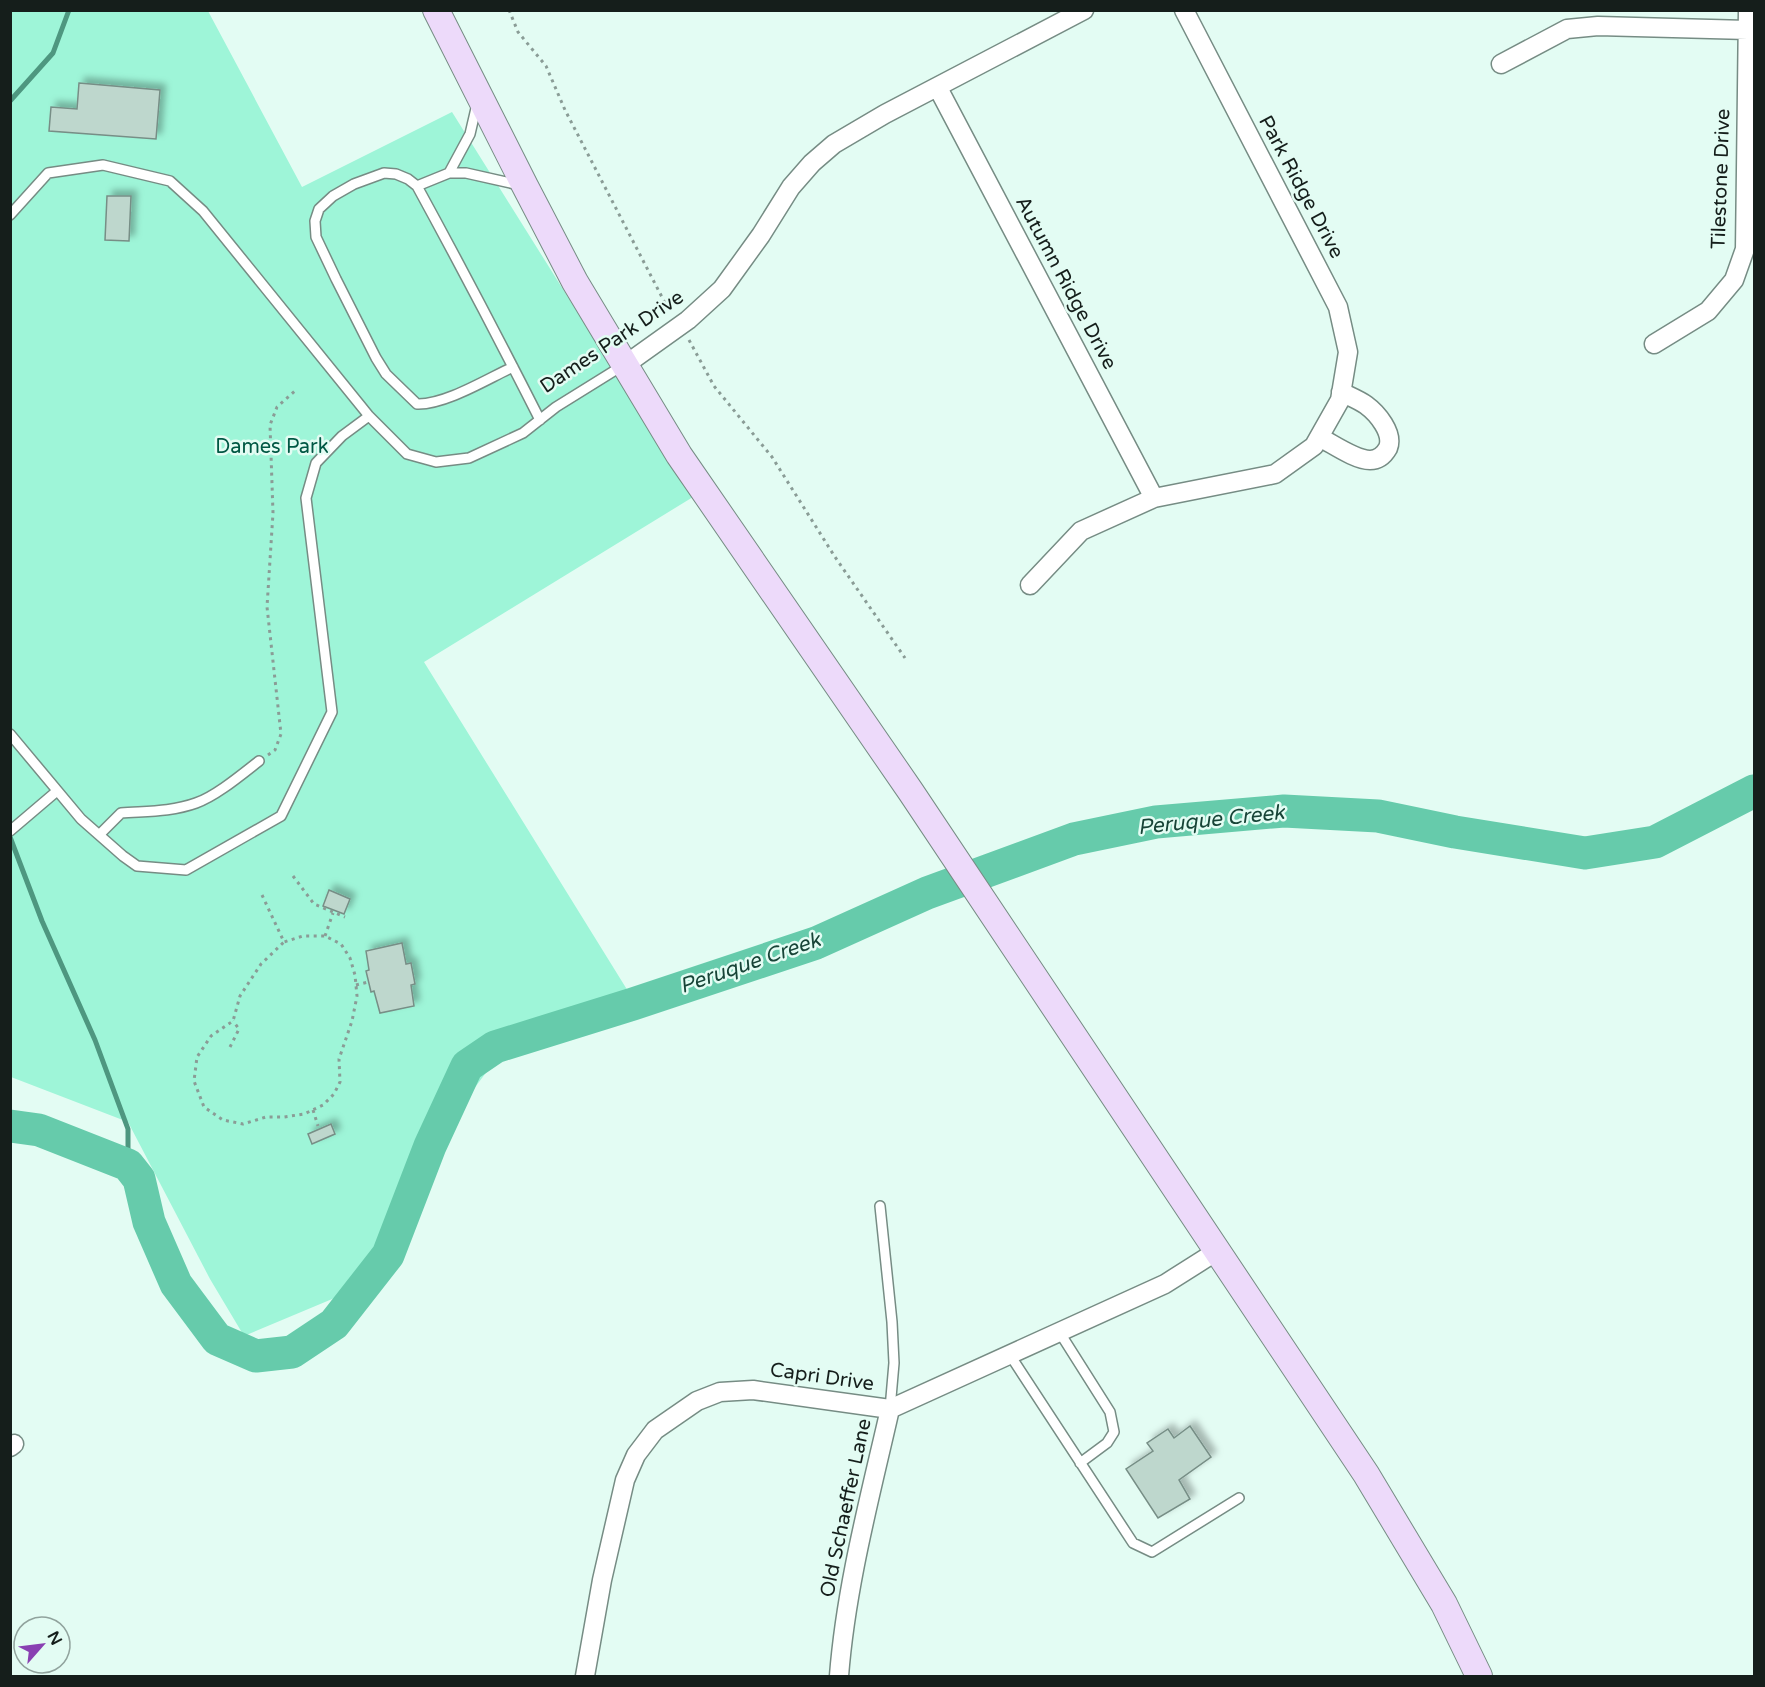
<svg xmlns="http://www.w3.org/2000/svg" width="1765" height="1687" font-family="'Varela Round',sans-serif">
<defs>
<filter id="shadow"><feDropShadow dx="5.5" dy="-5.5" stdDeviation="3" flood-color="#0004"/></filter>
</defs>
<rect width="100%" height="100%" fill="#e3fcf3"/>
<!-- green -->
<path fill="#9ef5d8" d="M10,11H208L302,187L452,112L693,497L424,662L631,996L503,1050L416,1166L368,1284L244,1336L210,1279L128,1122L11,1077Z"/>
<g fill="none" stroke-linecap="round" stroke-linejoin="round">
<!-- stream -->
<path stroke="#4e9780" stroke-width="5" d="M10,101L53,53L69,10
M10,837L42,921L95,1040L128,1129V1165"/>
<!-- river -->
<path stroke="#66cbab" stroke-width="33" d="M10,1126L39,1130L128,1165L139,1179L149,1222L176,1284L217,1339L256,1356L292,1352L334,1324L388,1255L430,1146L467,1066L495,1047L633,1004L816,943L927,893L1074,839L1156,822L1284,811L1378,816L1455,832L1585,853L1655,842L1754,791"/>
</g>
<!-- building -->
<path fill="#bed7cd" stroke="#778e86" stroke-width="1.5" filter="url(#shadow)" d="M79,83L160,90L156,139L49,131L51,107L77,109Z
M107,196H131L129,241L105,240Z
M329,890L350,899L344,914L323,906Z
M402,943L406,964L411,963L415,984L411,985L414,1006L380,1013L374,991L371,992L366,971L369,970L366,951Z
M331,1124L335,1134L312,1144L308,1134Z
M1190,1426L1211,1457L1179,1480L1190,1499L1158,1518L1126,1469L1153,1451L1147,1443L1168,1429L1174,1438Z"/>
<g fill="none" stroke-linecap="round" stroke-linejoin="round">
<!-- service casing -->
<g stroke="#768c84" stroke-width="12">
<path id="service" d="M449,173L470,134L477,104
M417,186L449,173H466L519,185
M10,215L48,173L103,165L170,181L203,211L369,416L407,454L436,462L469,458L523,433L556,407L622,366
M513,367C487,379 445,405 417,404L386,374L376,358L336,279L316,237L315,221L319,209L333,196L354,184L384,173L396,174L408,179L417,186C459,263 500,341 540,420
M10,734L81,819L123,856L137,866L186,870L281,816L332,712L306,498L316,463L342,436L369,416
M10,831L57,791
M100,834L121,813C146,811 171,812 196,803C216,796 241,775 259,761
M880,1206L892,1322L894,1363L890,1409
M1060,1333L1110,1412L1114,1432L1107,1443L1080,1463
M1010,1355L1133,1543L1152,1552L1239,1498"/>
</g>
<!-- minor casing -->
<g stroke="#768c84" stroke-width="21">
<path id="minor" d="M1501,64L1567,29L1598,26L1748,30
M938,88L1154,498
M1654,344L1708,311L1734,280L1745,249L1748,10
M625,365L688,320L722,289L761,235L791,187L812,163L834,144L885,114L1084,10
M1319,437C1333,444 1355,460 1370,460C1378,460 1384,455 1388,448C1394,433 1377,413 1366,405C1359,400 1349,396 1341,392
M1030,585L1081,531L1154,498L1275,474L1314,446L1340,400L1348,352L1338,307L1184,10
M10,1447L14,1444
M585,1676L602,1580L625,1480L636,1455L655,1430L697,1401L720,1392L753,1390L890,1409L1165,1284L1217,1251
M839,1676C846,1586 870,1497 890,1409"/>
</g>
<!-- secondary casing -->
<g stroke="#768c84" stroke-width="28">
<path id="secondary" d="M436,10L525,186L575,282L679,455L911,792L1366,1474L1444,1604L1479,1676"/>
</g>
<!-- path -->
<path stroke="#8a9c96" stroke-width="3" stroke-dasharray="3 4.5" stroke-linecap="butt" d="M509,10L518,32L546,66L565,110L664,301L671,311
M689,340L714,386L772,457L835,557L905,658
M268,755L275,750L281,734L267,607L273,513L270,425L277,407L295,391
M293,876L314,904L345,917
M262,895L284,942L303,936H325L341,944L350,958L355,975L357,996L352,1021L339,1059L340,1082L334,1094L323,1105L304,1114L284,1117H266L243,1124L223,1120L204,1107L194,1081L197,1057L211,1036L233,1021L240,996L261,964L284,942
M325,936L333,913
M356,985L368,982
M230,1047L239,1029L233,1021
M313,1110L318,1126"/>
<!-- service -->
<use href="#service" stroke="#fff" stroke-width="9"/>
<!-- minor -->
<use href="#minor" stroke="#fff" stroke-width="18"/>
<!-- secondary -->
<use href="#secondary" stroke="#eddafa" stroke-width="26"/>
</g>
<g text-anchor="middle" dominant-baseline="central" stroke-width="5" stroke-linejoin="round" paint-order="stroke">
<!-- street labels -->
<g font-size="20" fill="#151e1b" stroke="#e3fcf3">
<text transform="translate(1721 179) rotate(-88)">Tilestone Drive</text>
<text transform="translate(1301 187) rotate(62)">Park Ridge Drive</text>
<text transform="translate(1066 283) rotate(62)">Autumn Ridge Drive</text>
<text transform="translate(612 342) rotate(-34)">Dames Park Drive</text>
<text transform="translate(822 1377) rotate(8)">Capri Drive</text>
<text transform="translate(846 1508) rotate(-78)">Old Schaeffer Lane</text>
</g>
<!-- park labels -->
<g font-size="20" fill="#005844" stroke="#e3fcf3">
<text x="272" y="447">Dames Park</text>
</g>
<!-- water labels -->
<g font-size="21" font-style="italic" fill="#174437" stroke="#e3fcf3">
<text transform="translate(1211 820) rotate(-6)">Peruque Creek</text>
<text transform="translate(750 963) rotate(-19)">Peruque Creek</text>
</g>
</g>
<!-- border -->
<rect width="1765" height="1687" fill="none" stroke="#151e1b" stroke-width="24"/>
<!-- north arrow -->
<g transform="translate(42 1645) rotate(62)"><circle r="28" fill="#e3fcf3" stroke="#91a39d" stroke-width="1.5"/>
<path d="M0-4.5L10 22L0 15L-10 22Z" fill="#8940b2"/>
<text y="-9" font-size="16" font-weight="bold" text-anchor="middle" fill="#151e1b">N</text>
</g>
</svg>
